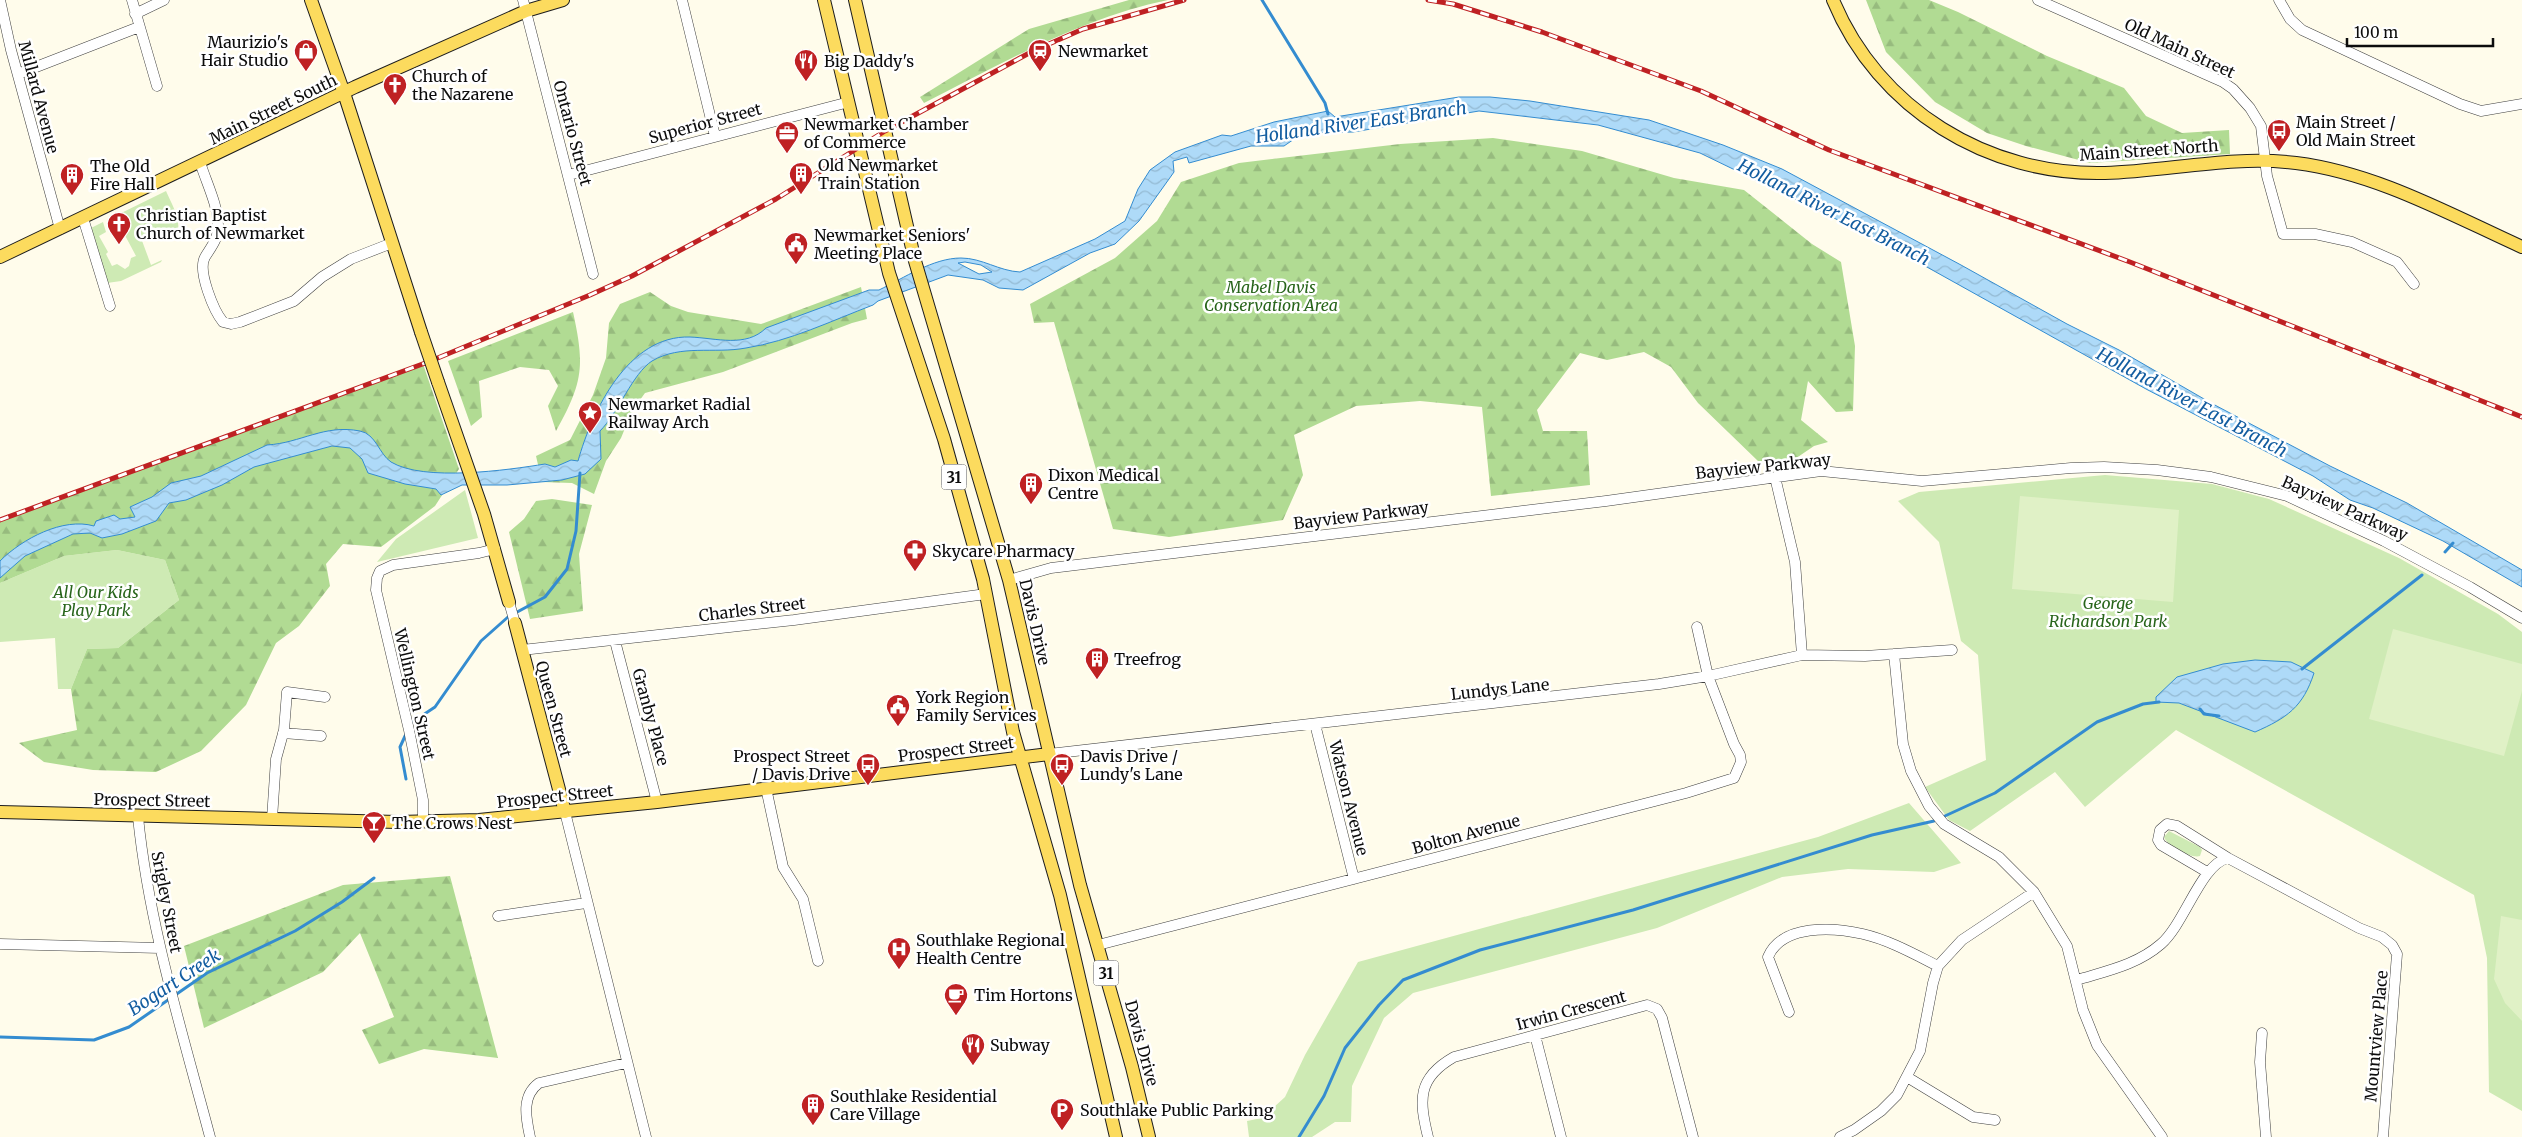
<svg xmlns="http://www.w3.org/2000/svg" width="2522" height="1137" font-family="Merriweather,serif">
<defs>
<pattern id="forest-firs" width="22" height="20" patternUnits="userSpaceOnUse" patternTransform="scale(1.25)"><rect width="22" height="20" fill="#b1db93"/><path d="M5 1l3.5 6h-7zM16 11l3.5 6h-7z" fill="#97bb7e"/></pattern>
<pattern id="water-waves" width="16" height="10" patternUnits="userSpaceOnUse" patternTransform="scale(1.25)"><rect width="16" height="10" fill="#aedaf8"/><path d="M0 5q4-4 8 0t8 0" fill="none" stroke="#94bad3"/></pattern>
</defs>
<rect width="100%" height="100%" fill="#fffceb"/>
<!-- grass -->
<path fill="#ceeab4" d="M166,191C171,203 182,220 177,233L160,241L155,232L141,238L151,265L162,260L161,262L121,281L107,283L91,228L103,222L106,232L99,236L108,252L106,254L112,266L117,264L125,269L129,266L131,258L136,256L120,226L112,229L107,220Z
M2105,475L2212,484L2269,499L2399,558L2498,614L2522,632V1111L2489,1092L2487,958L2474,895L2176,730L2085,807L2055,772L1970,831L1949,820L1925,787L1986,760L1978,655L1961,641L1939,542L1898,501L1919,492Z
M465,490L478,538L377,562L396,539Z
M117,550L165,560L179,600L118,648L87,649L71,689H58L55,638L0,642V583L64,556Z
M1909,803L1961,863L1934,872L1848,869L1782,877L1657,928L1413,993L1384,1018L1352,1086L1351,1122H1335L1312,1137H1249L1247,1121L1262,1118L1285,1097L1305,1055L1358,962L1818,837Z
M2169,831L2200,847L2202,850L2200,856C2191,859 2167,846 2164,837Z"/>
<!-- forest -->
<path fill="url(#forest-firs)" d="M1129,0H1168C1081,18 1003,63 924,103L920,97L1029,29Z
M1866,0H1929L1958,12L2047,56L2124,88L2146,116L2182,133L2229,130L2230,154L2090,163L2026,146L1987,133L1935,102L1886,52Z
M1493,138L1582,151L1674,178L1744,190L1812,244L1841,262L1855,346L1853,411L1836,412L1808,381L1801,420L1828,442L1814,446L1789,463L1758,461L1698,403L1671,367L1644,352L1607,360L1580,353L1537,410L1543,431H1587L1590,485L1491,496L1482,407L1420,401L1356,406L1294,435L1303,475L1283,520L1169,537L1113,529L1054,322L1034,323L1030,304L1115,258L1157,221L1181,182L1239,163L1400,144Z
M861,287L867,319L852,323L723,372L645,393L632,411L621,438L606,461L594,494L572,483L542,482L536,456L570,440L593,395L606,358L609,323L620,304L650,292L671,306L688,312L761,324Z
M573,312C585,366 583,383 556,431L548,406L558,386L549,370L520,367L479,381L482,417L471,426L448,361Z
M423,364L459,469L435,506L381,547L343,544L326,564L330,586L299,626L276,643L246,705L201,751L156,772L93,770L44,762L19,743L77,730L71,689L87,649L118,648L179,600L165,560L117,550L64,556L0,583V521Z
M552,499L592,505L579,554L583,611L530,619L509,532L524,519L536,501Z
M450,876L498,1058L424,1049L379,1064L362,1030L394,1017L360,933L323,972L204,1028L184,946L343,885Z"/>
<!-- pitch -->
<path fill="#e0f1c6" d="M2020,496L2179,510L2173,602L2012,589Z
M2393,629L2522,664V691L2504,756L2369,719Z
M2501,916L2522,920V1021L2505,1003L2494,979Z"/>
<!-- water -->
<path fill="url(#water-waves)" stroke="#348cd0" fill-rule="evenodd" d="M1459,97H1490L1530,101L1649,120L1723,145L1782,169L1961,265L2067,324L2119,350L2211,403L2330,466L2407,503L2522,570V587L2443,541L2373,508L2350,500L2313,476L2146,389L1873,237L1700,153L1598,125L1479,111L1353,132L1303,133L1284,146H1251L1189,163L1187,157L1173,161L1174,172L1139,221L1115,244L1090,253L1023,290L999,288L983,280L948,275L878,301L873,305C831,321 790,341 746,348C714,354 681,344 652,361C633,373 618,413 600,431L601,459L585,474L562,480L507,485H462L441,495L436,489L405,484L368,473L362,459L350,448L332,446L254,467L222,485L186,500L169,503L156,521L122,534L102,538L90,533L73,534L25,556L0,578V561C22,539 63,517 94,526L96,521L114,515L120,519L135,517L130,507L152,497L171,483L201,476L267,445C301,443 324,424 360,431C376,434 379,454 391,462C424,482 508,470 545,464L555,467L571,460L578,461C592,411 628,335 690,337C716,338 746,348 766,328L869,290H879C904,278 933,258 961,258C982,258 999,271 1020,272L1095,239L1125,221L1138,189L1150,170L1175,152L1222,135L1231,136L1274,122L1328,111L1335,117ZM965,262L981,265L992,272L979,274L958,263Z
M2255,660L2291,662L2314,673C2303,707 2287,718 2255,732L2179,703L2156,702V697L2177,677L2223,664Z"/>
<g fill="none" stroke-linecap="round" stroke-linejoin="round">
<!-- stream -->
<path stroke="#348cd0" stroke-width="3" d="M1262,0L1325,103L1328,114
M2445,552L2453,543
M2302,669L2422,575
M2200,709L2204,714L2219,716
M411,723L435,707L481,641L508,617L545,597L567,569L576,531L580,473
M406,779L400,747L406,734
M0,1037L94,1040L129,1027L207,973L295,931L342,902L374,878
M1299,1137L1324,1096L1345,1048L1379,1005L1403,980L1480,950L1633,910L1872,835L1934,821L1995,793L2097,722L2143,704L2159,702"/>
<!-- minor casing -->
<g stroke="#3f3f3f" stroke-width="11">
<path id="minor" d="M0,0L11,50L60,229
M132,0L157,86
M523,0L593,274
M682,0L715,136
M2038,0L2223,82L2233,89L2250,108L2261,126L2267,176L2283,234H2315L2352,242L2397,262L2414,284
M2279,0L2290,19L2302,30L2460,104L2481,111L2522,104
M135,14L164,0
M18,74L139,27
M200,162C206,182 218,205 218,225C219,238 211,247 205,257C197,271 214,311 223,322L231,324L240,322L294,301L322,277L351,259L392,243
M569,175L849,102
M83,218L110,306
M1775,477L1795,562L1802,655
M1009,580L1051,568L1606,501L1821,471L1922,481L2071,468L2104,467L2157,470L2211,477L2287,496L2384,541L2470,587L2522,618
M509,602L515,623
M615,641L657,802
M522,650L794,620L986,594
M1894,654L1903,744L1911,771L1929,806L1944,824L1999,857L2034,892L2067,946L2083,1010L2097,1045L2162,1137
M1315,724L1354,879
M283,733L321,736
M1049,754L1659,684L1708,676L1802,655L1865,656L1952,650
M766,788L783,867L803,899L818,961
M565,812L646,1137
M138,817C149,926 182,1031 210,1137
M272,819L276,759L284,730L287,692L325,697
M423,821V800L409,730L376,590L377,578L380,571L393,565L479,553L495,549
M2207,872L2161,845L2158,840L2160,830L2167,824L2177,826L2228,858L2359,928L2382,937L2392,945L2397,954L2383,1137
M498,916L586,903
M0,944L160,948
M1098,945L1686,793L1734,778L1741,762L1740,755L1734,744L1708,676L1697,627
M2077,980C2106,971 2137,965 2161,944C2185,923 2201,864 2228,858
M1789,1012L1768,957C1782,924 1833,927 1863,934C1889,940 1914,954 1938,966
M2262,1033L2260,1062L2266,1137
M1535,1035L1561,1137
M1907,1077L1973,1117L1995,1120
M530,1137C526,1118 521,1096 539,1083L626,1063
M1428,1137C1419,1100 1417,1078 1454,1057L1647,1005L1657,1009L1662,1018L1693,1137
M1840,1137L1854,1130L1881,1111L1897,1095L1920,1051L1933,983L1938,966L1962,940L2034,892"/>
</g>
<!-- major casing -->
<g stroke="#1d1d1d" stroke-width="14">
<path id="major" d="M311,0L344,93L421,332
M824,0L889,273L944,439L983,579L1013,732L1060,895L1116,1137
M855,0L915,261L1009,580L1080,885L1132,1067L1149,1137
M1833,0C1878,109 1988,176 2105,173C2169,171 2232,155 2296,163C2376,173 2449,214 2522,247
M0,257L355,87L526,11L563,0
M438,382L484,514L509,602
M515,623L565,812
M0,812L398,822L479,820L657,802L1049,754"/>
</g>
<!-- minor -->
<use href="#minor" stroke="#fff" stroke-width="10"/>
<!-- major -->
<use href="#major" stroke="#fcdb5e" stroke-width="12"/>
<!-- rail casing -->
<g stroke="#bf2123" stroke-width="5">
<path id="rail" d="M1428,0L1453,4L1542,32L1701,91L1829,150L2130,262L2522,417
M0,520L428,362L590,295L632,276L776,199L885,131L1033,51L1083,29L1184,0"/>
</g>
<!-- rail -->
<use href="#rail" stroke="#fff" stroke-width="3" stroke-dasharray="9" stroke-linecap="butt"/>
<!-- major-bridge casing -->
<g stroke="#1d1d1d" stroke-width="14" stroke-linecap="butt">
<path id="major-bridge" d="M421,332L438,382"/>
</g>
<!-- major-bridge -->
<use href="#major-bridge" stroke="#fcdb5e" stroke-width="12"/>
</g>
<!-- icons -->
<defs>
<g id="shop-pin" transform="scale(1.25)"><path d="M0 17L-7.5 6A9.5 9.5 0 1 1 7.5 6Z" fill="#bf2123" stroke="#fff"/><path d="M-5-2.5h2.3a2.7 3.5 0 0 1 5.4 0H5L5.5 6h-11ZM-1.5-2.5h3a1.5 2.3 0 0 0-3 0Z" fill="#fff"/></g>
<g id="station-pin" transform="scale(1.25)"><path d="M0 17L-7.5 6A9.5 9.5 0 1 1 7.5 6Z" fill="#bf2123" stroke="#fff"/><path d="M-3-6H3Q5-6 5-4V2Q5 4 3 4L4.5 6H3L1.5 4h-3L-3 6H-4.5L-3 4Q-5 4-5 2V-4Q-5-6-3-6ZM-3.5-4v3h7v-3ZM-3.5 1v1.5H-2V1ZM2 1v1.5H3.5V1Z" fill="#fff"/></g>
<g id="restaurant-pin" transform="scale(1.25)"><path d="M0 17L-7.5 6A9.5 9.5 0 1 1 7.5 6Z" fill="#bf2123" stroke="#fff"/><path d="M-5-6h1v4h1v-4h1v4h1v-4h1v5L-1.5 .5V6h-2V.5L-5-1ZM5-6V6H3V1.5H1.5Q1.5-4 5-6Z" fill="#fff"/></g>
<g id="church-pin" transform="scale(1.25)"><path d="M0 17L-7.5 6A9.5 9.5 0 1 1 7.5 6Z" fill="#bf2123" stroke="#fff"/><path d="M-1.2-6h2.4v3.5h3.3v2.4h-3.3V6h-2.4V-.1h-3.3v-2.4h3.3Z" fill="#fff"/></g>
<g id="bus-pin" transform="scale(1.25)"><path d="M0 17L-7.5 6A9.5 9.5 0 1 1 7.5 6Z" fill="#bf2123" stroke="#fff"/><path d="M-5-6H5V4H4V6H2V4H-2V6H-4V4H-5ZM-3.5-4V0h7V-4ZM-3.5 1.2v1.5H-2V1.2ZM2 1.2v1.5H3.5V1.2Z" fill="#fff"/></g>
<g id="office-pin" transform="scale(1.25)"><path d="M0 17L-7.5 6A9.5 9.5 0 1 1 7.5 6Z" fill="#bf2123" stroke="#fff"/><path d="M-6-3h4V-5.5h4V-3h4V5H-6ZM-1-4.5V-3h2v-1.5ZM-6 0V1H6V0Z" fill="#fff"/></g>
<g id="building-pin" transform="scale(1.25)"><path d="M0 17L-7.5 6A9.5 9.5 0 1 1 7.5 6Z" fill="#bf2123" stroke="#fff"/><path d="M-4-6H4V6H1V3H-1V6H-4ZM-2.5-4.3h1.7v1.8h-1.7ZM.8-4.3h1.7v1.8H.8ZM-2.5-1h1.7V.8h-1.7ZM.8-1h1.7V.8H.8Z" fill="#fff"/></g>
<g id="civic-pin" transform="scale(1.25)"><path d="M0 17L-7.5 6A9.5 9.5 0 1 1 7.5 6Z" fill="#bf2123" stroke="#fff"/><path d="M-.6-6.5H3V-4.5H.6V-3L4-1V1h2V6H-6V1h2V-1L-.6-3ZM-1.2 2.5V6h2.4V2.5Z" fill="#fff"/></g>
<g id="sight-pin" transform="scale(1.25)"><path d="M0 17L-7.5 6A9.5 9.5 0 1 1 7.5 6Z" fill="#bf2123" stroke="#fff"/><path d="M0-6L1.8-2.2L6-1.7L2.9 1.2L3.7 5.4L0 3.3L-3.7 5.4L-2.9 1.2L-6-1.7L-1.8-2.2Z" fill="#fff"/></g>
<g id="pharmacy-pin" transform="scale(1.25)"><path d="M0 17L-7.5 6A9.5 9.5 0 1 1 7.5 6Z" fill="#bf2123" stroke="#fff"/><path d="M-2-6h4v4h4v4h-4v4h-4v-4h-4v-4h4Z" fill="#fff"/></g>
<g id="bar-pin" transform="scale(1.25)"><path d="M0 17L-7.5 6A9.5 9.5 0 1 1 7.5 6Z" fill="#bf2123" stroke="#fff"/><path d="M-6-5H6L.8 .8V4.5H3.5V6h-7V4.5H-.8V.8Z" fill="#fff"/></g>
<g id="hospital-pin" transform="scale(1.25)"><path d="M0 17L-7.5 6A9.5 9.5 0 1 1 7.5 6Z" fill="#bf2123" stroke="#fff"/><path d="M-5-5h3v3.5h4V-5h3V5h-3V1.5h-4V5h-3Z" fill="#fff"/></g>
<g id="cafe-pin" transform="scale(1.25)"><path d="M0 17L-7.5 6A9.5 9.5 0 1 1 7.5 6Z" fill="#bf2123" stroke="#fff"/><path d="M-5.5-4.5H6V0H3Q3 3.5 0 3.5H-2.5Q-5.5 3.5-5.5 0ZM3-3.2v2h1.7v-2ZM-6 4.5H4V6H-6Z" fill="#fff"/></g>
<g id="parking-pin" transform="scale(1.25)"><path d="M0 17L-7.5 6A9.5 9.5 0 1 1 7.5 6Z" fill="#bf2123" stroke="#fff"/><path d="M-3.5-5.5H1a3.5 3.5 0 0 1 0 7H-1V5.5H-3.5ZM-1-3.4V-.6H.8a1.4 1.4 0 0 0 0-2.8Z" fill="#fff"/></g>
</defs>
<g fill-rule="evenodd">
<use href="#shop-pin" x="306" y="51"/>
<use href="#station-pin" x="1040" y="51"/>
<use href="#restaurant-pin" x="806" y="61"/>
<use href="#church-pin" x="395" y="85"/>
<use href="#bus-pin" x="2279" y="131"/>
<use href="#office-pin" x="787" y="133"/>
<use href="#building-pin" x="801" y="174"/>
<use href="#building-pin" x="72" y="175"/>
<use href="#church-pin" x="119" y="224"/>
<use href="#civic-pin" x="796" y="244"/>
<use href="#sight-pin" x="590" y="413"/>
<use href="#building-pin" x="1031" y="484"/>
<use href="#pharmacy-pin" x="915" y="551"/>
<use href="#building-pin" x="1097" y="659"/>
<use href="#civic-pin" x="898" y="706"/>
<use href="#bus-pin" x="868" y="765"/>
<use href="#bus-pin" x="1062" y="765"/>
<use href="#bar-pin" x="374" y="823"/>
<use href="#hospital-pin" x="899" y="949"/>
<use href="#cafe-pin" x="956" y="995"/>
<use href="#restaurant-pin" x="973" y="1045"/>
<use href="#building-pin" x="813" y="1105"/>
<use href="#parking-pin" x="1062" y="1110"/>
</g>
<g text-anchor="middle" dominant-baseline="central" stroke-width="5" stroke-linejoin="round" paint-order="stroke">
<!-- shield labels -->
<g fill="#fff" stroke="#555" stroke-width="1">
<rect x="941.5" y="464.5" width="25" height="25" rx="4"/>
<rect x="1093.5" y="960.5" width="25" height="25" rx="4"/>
</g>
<g font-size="15" font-weight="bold" fill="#0c0c0c">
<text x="954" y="477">31</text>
<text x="1106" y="973">31</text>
</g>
<!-- poi labels -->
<g font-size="16" fill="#0c0c0c" stroke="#fff" text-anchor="start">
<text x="288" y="42" text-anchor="end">Maurizio's<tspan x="288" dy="18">Hair Studio</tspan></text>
<text x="1058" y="51">Newmarket</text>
<text x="824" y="61">Big Daddy's</text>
<text x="412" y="76">Church of<tspan x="412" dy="18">the Nazarene</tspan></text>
<text x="2296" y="122">Main Street /<tspan x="2296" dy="18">Old Main Street</tspan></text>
<text x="804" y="124">Newmarket Chamber<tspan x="804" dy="18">of Commerce</tspan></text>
<text x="818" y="165">Old Newmarket<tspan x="818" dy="18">Train Station</tspan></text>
<text x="90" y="166">The Old<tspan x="90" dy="18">Fire Hall</tspan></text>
<text x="136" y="215">Christian Baptist<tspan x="136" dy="18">Church of Newmarket</tspan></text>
<text x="814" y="235">Newmarket Seniors'<tspan x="814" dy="18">Meeting Place</tspan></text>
<text x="608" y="404">Newmarket Radial<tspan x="608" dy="18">Railway Arch</tspan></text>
<text x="1048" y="475">Dixon Medical<tspan x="1048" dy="18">Centre</tspan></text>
<text x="932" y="551">Skycare Pharmacy</text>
<text x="1114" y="659">Treefrog</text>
<text x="916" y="697">York Region<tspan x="916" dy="18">Family Services</tspan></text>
<text x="850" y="756" text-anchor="end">Prospect Street<tspan x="850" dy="18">/ Davis Drive</tspan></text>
<text x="1080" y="756">Davis Drive /<tspan x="1080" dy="18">Lundy's Lane</tspan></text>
<text x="392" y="823">The Crows Nest</text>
<text x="916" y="940">Southlake Regional<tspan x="916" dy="18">Health Centre</tspan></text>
<text x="974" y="995">Tim Hortons</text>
<text x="990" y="1045">Subway</text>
<text x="830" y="1096">Southlake Residential<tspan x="830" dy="18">Care Village</tspan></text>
<text x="1080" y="1110">Southlake Public Parking</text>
</g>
<!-- street labels -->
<g font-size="16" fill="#0c0c0c" stroke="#fff">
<text transform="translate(2180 48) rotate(25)">Old Main Street</text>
<text transform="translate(39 97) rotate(75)">Millard Avenue</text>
<text transform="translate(273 109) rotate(-26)">Main Street South</text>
<text transform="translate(705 123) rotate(-15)">Superior Street</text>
<text transform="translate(573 133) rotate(75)">Ontario Street</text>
<text transform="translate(2149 150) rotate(-4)">Main Street North</text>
<text transform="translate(1763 466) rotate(-6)">Bayview Parkway</text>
<text transform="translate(2345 508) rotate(24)">Bayview Parkway</text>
<text transform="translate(1361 515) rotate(-7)">Bayview Parkway</text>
<text transform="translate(752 609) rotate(-7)">Charles Street</text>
<text transform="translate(1035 622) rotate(77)">Davis Drive</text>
<text transform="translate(1500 689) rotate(-6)">Lundys Lane</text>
<text transform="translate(415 694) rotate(77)">Wellington Street</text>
<text transform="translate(554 709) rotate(75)">Queen Street</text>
<text transform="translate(651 717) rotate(75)">Granby Place</text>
<text transform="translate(956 749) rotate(-7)">Prospect Street</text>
<text transform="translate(555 796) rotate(-6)">Prospect Street</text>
<text transform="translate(1349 798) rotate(76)">Watson Avenue</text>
<text transform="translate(152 800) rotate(1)">Prospect Street</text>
<text transform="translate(1466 834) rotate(-15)">Bolton Avenue</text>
<text transform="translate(167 902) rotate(79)">Srigley Street</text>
<text transform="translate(1571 1010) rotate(-15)">Irwin Crescent</text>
<text transform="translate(2376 1036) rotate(-85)">Mountview Place</text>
<text transform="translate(1142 1043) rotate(75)">Davis Drive</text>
</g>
<!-- park labels -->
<g font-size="16" font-style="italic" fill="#28651b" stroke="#fff">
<text x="1271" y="287">Mabel Davis<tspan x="1271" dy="18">Conservation Area</tspan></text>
<text x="96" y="592">All Our Kids<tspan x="96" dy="18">Play Park</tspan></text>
<text x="2108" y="603">George<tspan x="2108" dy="18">Richardson Park</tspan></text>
</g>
<!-- water labels -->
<g font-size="18" font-style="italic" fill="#135da0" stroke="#fff">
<text transform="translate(1361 122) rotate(-8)">Holland River East Branch</text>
<text transform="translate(1834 212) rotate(27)">Holland River East Branch</text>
<text transform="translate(2192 402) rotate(28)">Holland River East Branch</text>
<text transform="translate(174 982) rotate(-33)">Bogart Creek</text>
</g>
</g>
<!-- scale -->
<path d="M2347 38v8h146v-8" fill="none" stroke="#0c0c0c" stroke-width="2.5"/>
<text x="2354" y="38" font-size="15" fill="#0c0c0c" stroke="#ffffff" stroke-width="4" paint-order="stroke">100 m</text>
</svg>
